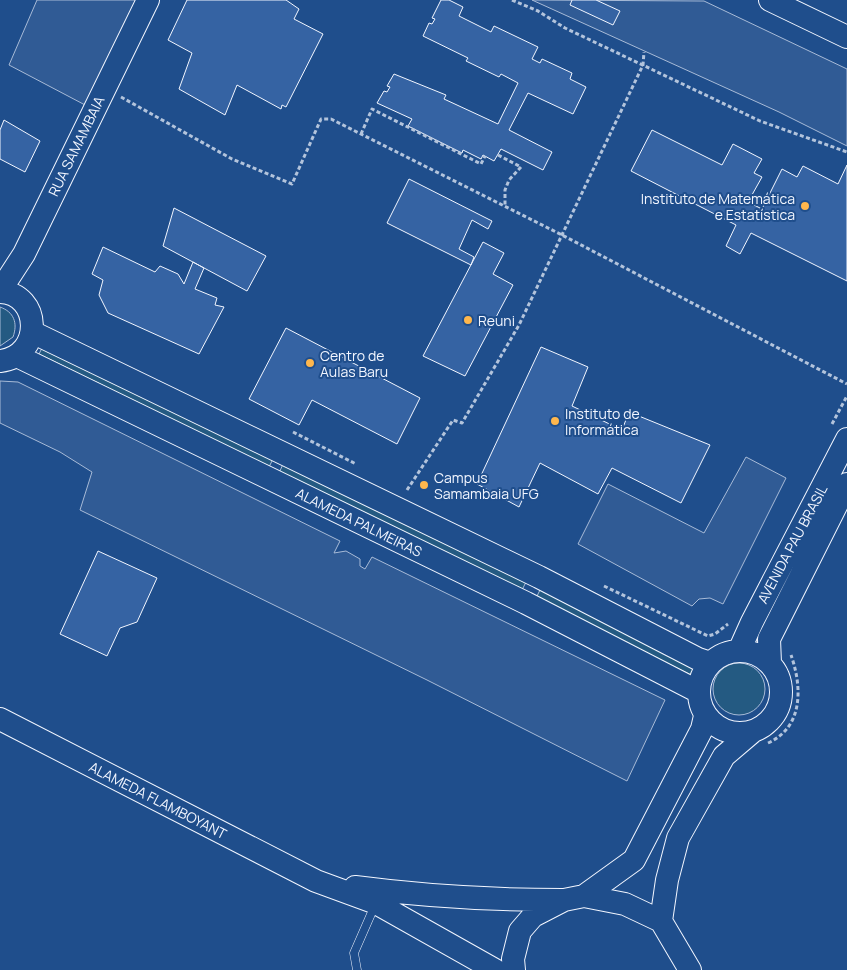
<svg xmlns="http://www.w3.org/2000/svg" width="847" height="970" font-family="Manrope,sans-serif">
<rect width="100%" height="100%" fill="#1f4e8c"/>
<!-- green -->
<path fill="#245a82" stroke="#a8bbd7" d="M0,307C14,312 18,323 13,337L0,346Z
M44,344L274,457L269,467L39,354Z
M284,462L527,580L521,592L279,473Z
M541,588L696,665L691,675L536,598Z
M713 689a26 26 0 1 1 52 0a26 26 0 1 1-52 0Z"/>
<!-- parking -->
<path fill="#305b95" stroke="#a8bbd7" d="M37,0H140L87,106L9,65Z
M532,0L704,1L847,69V146L779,112Z
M0,381L18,382L340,541L334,553L346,551L360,559V566L365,569L372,557L665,700L627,781L427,680L80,510L92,472L60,452L0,423Z
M746,457L786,478L723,604L710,598L699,599L692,606L578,544L608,484L704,533Z"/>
<!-- building -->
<path fill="#3563a3" stroke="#f2f6ff" d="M187,0H286L299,9L294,19L323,34L286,107L282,105L281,109L237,85L225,115L179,89L192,53L168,40Z
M441,0H449L463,7L459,16L491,32L494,26L538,47L532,59L540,63L542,59L572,73L570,79L586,87L573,114L528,93L509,130L552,152L543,170L501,149L494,161L483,155L481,159L463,150L462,153L408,126L412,119L377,103L384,91L387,92L390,87L387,86L394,74L446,95L444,99L498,124L518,83L501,74L499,77L466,61L468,58L423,36L429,23L432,24L435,19L432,18Z
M572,0H596L620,11L613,25L570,5Z
M4,120L40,141L25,172L0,159V130Z
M652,130L722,165L733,144L762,159L754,173L762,177L748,202L762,209L782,169L797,177L803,166L838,184L847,165V281L751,233L740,254L726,246L736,225L631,171Z
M409,179L492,221L488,229L472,220L459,249L474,257L471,265L387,223Z
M174,208L266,256L247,291L163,246Z
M483,242L504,253L493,274L513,285L465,376L423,356Z
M103,247L155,272L160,266L178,274L184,284L193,262L204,268L195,289L217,298L215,305L224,307L199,354L108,313L99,295L103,280L92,274Z
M286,328L420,398L397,444L312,400L299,425L249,399Z
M541,347L588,367L572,406L622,430L629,412L710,445L681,503L612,468L598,494L540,463L519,507L477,484Z
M98,551L157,578L137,622L120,628L107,656L60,634Z"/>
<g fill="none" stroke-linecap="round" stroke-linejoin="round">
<!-- lane casing -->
<g stroke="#f2f6ff" stroke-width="9">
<path id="lane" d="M357,970L354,953L375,905"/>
</g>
<!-- secondary casing -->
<g stroke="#f2f6ff" stroke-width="24">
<path id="secondary" d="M770,0L847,37
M0,291L24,254L148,0
M0,292C41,293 44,356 0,361
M32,332L539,577L698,659L710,663
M17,356L526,603L699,692
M699 692a41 41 0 1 1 82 0a41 41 0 1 1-82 0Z
M739,651L752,622L847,439
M770,663L769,639L847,484
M0,719L316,881L376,903L495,970
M355,887C423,896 492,900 562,900
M584,896L634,860L702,729L705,716
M661,921L667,880L678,838L724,756L751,733
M514,970L513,959L520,931L533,916L564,900L584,896L625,904L661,921L690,970"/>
</g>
<!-- path -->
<path stroke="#b3c4dc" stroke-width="3" stroke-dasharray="4 2.5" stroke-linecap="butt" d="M512,0L538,11L565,28L760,121L847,152
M121,97L232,159L292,184L321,119H331L562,235L847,384
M361,134L372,109L481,164L485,156
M498,155L521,167L509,180L505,190V207
M832,424L847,396
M293,432L356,464
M407,490L453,420L462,423L519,325L643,65L644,52
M604,586L708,636L715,634L728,624
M768,743C804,727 802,686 791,655"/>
<!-- lane -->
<use href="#lane" stroke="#1f4e8c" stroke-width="8"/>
<!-- secondary -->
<use href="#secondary" stroke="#1f4e8c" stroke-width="22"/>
</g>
<!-- markers -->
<g fill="#ffb74d" stroke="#1f4e8c" stroke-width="2">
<circle cx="805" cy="206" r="5"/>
<circle cx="468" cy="320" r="5"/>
<circle cx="310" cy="363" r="5"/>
<circle cx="555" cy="421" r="5"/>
<circle cx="424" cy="485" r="5"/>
</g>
<g text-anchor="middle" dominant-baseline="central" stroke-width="4" stroke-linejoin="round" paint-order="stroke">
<!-- street labels -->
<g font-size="14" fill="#f2f6ff" stroke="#1f4e8c">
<text transform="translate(76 146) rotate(-64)">RUA SAMAMBAIA</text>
<text transform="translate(359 522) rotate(26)">ALAMEDA PALMEIRAS</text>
<text transform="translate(792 544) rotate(-62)">AVENIDA PAU BRASIL</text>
<text transform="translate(158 800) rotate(27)">ALAMEDA FLAMBOYANT</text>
</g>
<!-- poi labels -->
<g font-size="14" fill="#f2f6ff" stroke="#1f4e8c" text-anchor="start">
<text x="795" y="198" text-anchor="end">Instituto de Matemática<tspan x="795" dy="16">e Estatística</tspan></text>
<text x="478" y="320">Reuni</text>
<text x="320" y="355">Centro de<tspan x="320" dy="16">Aulas Baru</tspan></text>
<text x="565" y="413">Instituto de<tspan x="565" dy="16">Informática</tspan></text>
<text x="434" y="477">Campus<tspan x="434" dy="16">Samambaia UFG</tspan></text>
</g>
</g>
</svg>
